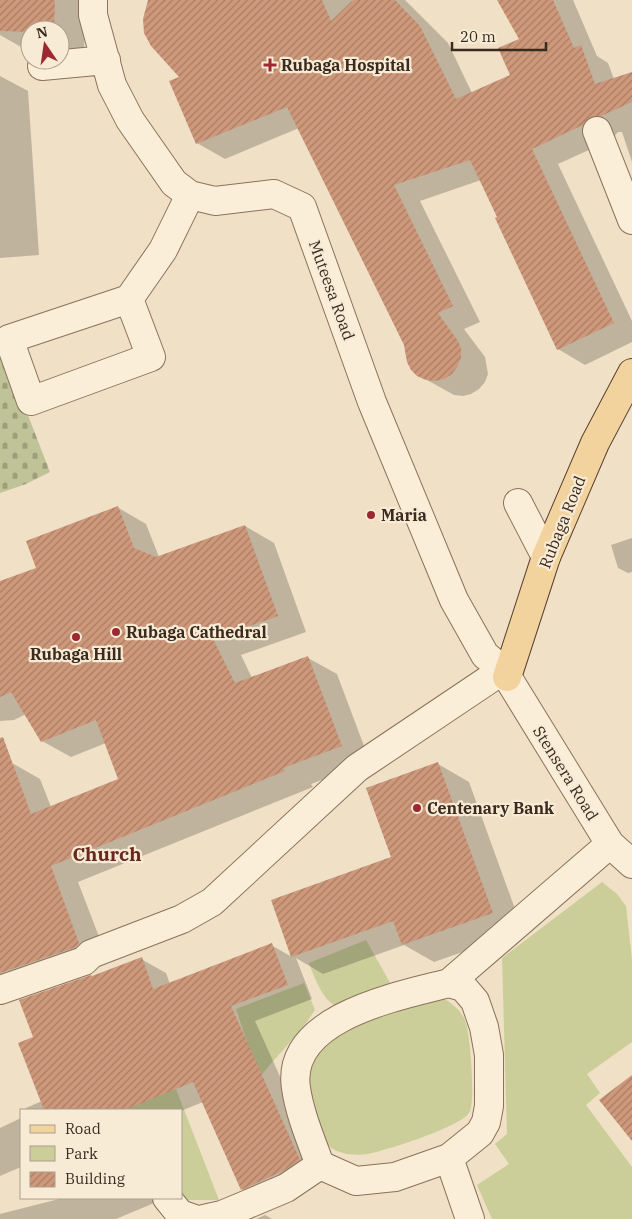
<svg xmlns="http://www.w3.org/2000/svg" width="632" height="1219" font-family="'IBM Plex Serif',serif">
<defs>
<pattern id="cemetery-stones" width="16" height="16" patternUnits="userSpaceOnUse" patternTransform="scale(1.25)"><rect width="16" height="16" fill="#c0c398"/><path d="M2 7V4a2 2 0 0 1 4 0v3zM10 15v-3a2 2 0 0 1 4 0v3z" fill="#9d9f7b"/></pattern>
<pattern id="building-hatch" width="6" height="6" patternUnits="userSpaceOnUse" patternTransform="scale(1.25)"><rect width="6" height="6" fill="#ce987b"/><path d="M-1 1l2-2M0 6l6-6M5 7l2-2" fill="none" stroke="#a87c64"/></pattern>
</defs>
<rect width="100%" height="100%" fill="#efe0c6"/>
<!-- green -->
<path fill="#cbce99" d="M602,882L617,894L626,906L632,960V1042L587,1074L600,1093L586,1105L632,1167V1219H492L477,1185L509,1164L495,1144L507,1134L502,958Z
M366,940L393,988C380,993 345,1011 333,1004C322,998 313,974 309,963Z
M304,983L315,1010C299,1035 277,1055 259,1078L236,1009Z
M440,996C451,1003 462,1010 466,1023C470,1035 476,1104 469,1113C460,1127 385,1151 367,1154C355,1156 339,1154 330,1147C316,1137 308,1086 303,1069L320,1045L344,1027Z
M176,1089L219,1200H184L181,1198V1110H129L128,1107Z"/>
<!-- cemetery -->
<path fill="url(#cemetery-stones)" d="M0,343L50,472L26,484L0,493Z"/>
<!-- shadow -->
<path fill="#0003" d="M0,0H86L84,50H60V30H30V49L23,48L0,35Z
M152,0H352V2L355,0H405L448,43L472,93L512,76L521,40L498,0H573L597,56L608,63L614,79L632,74V162L622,132H618L611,140L558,164L632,321V342L585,365L558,349L481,180L420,201L480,322L464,329L485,357L488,374L485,382L479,389L471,394L463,396L454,395L418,375L405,345L299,128L225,159L197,143L181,77Z
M0,76L28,91L39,255L0,258Z
M117,507L146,524L159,557L245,526L274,543L306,632L241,655L252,678L308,658L337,674L370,762L311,784L313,787L78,882L108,960L0,1004V767L12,763L40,779L51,807L119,780L106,743L71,757L42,741L26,714L14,720L0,721V583L38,569Z
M632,538V572L628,573L618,568L611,545Z
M438,764L469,782L523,931L434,962L404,945L323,974L296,958L312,999L255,1021L324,1174L267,1203L242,1189L203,1102L181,1111L27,1110L26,1108L42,1101L35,1038L93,977L141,959L166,973L170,984L271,945L292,957L273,901L392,858Z
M21,1118V1167L0,1176V1128Z
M63,1198H166L116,1219H0V1214Z
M265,1215L272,1219H256Z"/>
<!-- building -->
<path fill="url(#building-hatch)" d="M0,0H55L54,30H30V32L0,31Z
M148,0H322L331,21L353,0H395L420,26L456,99L510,75L498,48L519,39L497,0H553L574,48L581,45L595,84L632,72V102L601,116L591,117L583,125L532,149L614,323L557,350L495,218L497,217L470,160L394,185L453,306L438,313L458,341L461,349V358L457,367L452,374L444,379L435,381L426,380L417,376L411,370L407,362L404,345L287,107L196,144L169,81L179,77L151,46L144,33L143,19Z
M118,506L134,548L156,557L245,525L278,616L213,639L235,683L308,656L342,746L283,768L285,771L51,866L79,943L76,947L0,973V738L3,737L31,814L118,779L96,720L41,742L11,692L0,697V581L36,568L26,541Z
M438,762L493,913L402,945L393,921L291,957L271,900L391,857L366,788Z
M272,943L288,985L231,1006L300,1160L283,1171L241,1190L193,1082L125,1110H44L18,1043L33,1037L19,1000L91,975L92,976L142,957L153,989Z
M632,1075V1141L599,1100Z"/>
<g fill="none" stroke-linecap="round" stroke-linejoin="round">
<!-- minor casing -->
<g stroke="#8b725b" stroke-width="30">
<path id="minor" d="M93,0V15L112,85L130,120L174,183L190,195L215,201L274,194L302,207L372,402L454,600L485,655L503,670L610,844L632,864
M42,66L106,60
M597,131L632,220
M129,299L151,357L31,401L9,339L129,299L163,250L190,195
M518,503L546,557
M449,983L463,987L475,1001L484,1027L489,1055V1106L486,1122L480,1133L449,1158L395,1177L356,1181L320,1165C311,1140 300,1115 296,1088C285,1017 399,996 449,983Z
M449,983L610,844
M0,990L84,961L91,954L182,919L212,902L357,768L503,670
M449,1158L470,1219
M167,1198L180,1214L194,1219
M204,1219L222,1215L286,1188L320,1165"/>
</g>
<!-- major casing -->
<g stroke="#59402f" stroke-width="30">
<path id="major" d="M507,677L546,557L595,443L632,373"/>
</g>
<!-- minor -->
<use href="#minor" stroke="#faeed9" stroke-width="28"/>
<!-- major -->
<use href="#major" stroke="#f3d39d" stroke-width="28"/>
</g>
<!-- markers -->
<g fill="#9c2931" stroke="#f7ebd5" stroke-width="2">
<path d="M267.5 57.5h5v5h5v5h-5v5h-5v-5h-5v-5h5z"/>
<circle cx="371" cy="515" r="5"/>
<circle cx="116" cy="632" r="5"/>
<circle cx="76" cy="637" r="5"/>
<circle cx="417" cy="808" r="5"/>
</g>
<g text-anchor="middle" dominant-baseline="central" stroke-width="4.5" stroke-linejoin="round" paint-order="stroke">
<!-- poi labels -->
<g font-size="16" font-weight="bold" fill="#3b2b1f" stroke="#f7ebd5" text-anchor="start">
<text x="281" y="65">Rubaga Hospital</text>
<text x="381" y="515">Maria</text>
<text x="126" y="632">Rubaga Cathedral</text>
<text x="76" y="654" text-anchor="middle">Rubaga Hill</text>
<text x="427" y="808">Centenary Bank</text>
</g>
<!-- street labels -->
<g font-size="16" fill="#3b2b1f" stroke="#f7ebd5">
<text transform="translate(332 290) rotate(70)">Muteesa Road</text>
<text transform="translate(562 522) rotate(-68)">Rubaga Road</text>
<text transform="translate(566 773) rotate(58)">Stensera Road</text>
</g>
<!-- quarter labels -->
<g font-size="19" font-weight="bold" fill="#69281d" stroke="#f7ebd5">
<text x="107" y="854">Church</text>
</g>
</g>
<!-- legend -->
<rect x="20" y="1109" width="162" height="90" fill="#f7ebd5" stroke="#ac9e8c"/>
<rect x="30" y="1125" width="25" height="8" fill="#f3d39d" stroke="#ac9e8c"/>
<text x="65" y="1134" font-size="15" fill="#3b2b1f">Road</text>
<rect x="30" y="1146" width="25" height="15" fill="#cbce99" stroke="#ac9e8c"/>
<text x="65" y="1159" font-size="15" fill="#3b2b1f">Park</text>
<rect x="30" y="1172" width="25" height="15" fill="url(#building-hatch)" stroke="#ac9e8c"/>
<text x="65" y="1184" font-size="15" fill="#3b2b1f">Building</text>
<!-- north arrow -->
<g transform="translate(45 45) rotate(347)"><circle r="24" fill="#f7ebd5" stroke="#ac9e8c"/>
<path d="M0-4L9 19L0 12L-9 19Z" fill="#9c2931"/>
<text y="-8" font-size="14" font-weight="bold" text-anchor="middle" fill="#3b2b1f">N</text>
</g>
<!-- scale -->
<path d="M452 42v8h94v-8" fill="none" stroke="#3b2b1f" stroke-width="2.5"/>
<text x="460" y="42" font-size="15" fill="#3b2b1f" stroke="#f7ebd5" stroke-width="4" paint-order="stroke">20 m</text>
</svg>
